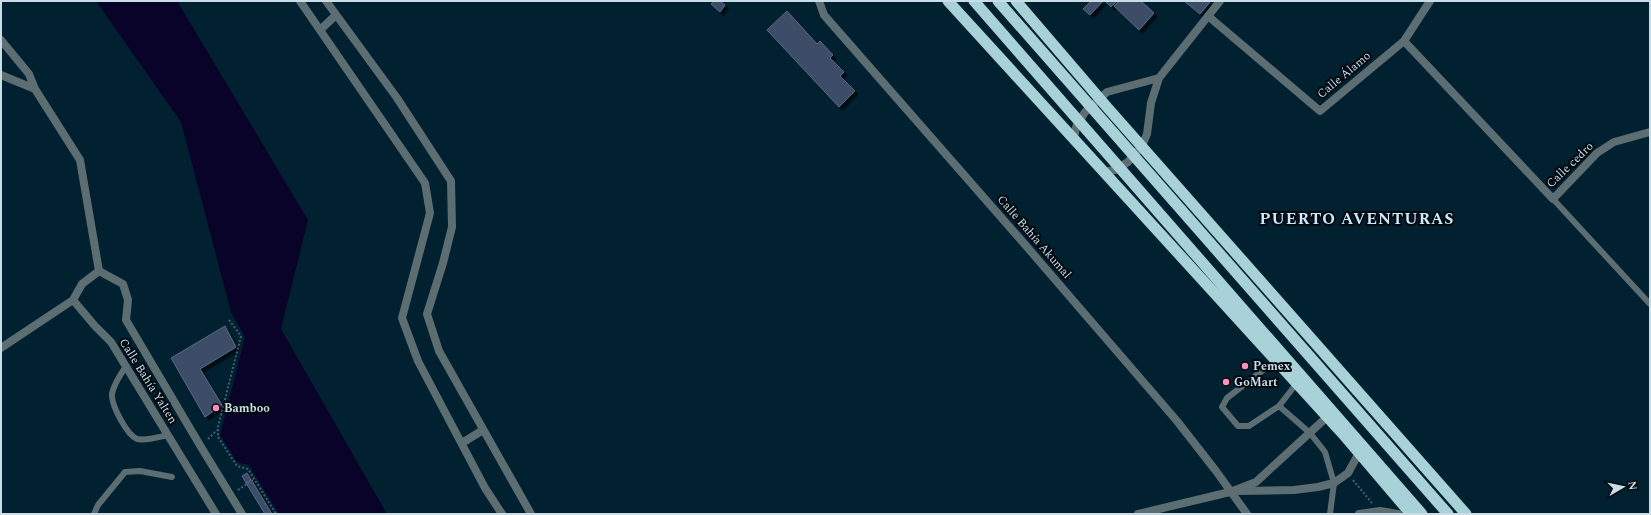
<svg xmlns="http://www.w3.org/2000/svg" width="1651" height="515" font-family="Spectral,serif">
<defs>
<filter id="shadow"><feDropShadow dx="3.5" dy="3.5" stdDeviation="0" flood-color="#0009"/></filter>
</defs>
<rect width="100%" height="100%" fill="#012131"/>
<!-- water -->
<path fill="#090229" d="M96,1H177L308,220L281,329L387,514H279L249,465L237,462L220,435L245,337L231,312L181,122Z"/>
<!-- building -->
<path fill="#3c4d67" stroke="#576984" filter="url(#shadow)" d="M714,1H720L725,5L720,12L711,4Z
M1091,1H1103L1090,15L1083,9Z
M1108,1H1117L1111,7L1106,2Z
M1119,1H1141L1154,13L1139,30L1114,6Z
M1184,1H1211L1200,14Z
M787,11L817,44L820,41L833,55L830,58L844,72L840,76L855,91L839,107L767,30Z
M225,326L236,347L200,369L222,405L205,417L171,358Z
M247,473L251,480L246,483L242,476Z
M251,480L252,481L272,514H265L246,483Z"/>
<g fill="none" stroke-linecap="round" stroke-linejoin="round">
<!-- path -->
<path stroke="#445f6d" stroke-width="2" stroke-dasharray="2 2" stroke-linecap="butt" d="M229,320L241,336L218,427V437L237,466L248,469L276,514
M208,439L217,430
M1353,480L1372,503
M238,490L254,479"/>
<!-- service -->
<path stroke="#5c6e71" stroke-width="6" d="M1553,199L1650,304
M1275,361L1227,398L1222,407L1238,426H1249L1279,406L1297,383
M126,366C120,376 114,383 112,394C111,405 127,435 137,439C147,441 158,437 168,435
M1279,406L1310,433L1325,452L1334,483L1330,514
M94,514L98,505L125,472L140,471L172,477"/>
<!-- minor -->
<path stroke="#5c6e71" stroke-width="8" d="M300,1L425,183L430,213L402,318L418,361L485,488L502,514
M326,1L397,98L451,181L452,227L443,263L427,314L439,351L531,514
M819,1L824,15L1021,240L1177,421L1216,471L1247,514
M1208,16L1320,111L1404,41L1430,1
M320,30L336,15
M1,40L29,74L35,89L80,160L99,271
M1404,41L1553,199L1597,153L1614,142L1650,132
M1,75L35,89
M99,271L82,284L73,300L95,326L111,342L216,514
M99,271L123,284L128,300L126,320L201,447L242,514
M1,348L73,300
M462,443L483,430"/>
<!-- tertiary -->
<path stroke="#5c6e71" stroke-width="8" d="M1074,139L1076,127L1085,112L1107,92L1159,78
M1103,172L1115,170L1128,162L1142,146L1147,134L1151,103L1159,78L1220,1
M1238,491L1294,490L1318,487L1334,483L1348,473L1359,453
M1138,514L1230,492L1256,482L1327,417
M1359,514L1380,511L1398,514"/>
<!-- trunk -->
<path stroke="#a8d2d8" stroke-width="11" d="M948,1L1342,433L1411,514
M974,1L1422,514
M998,1L1448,514
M1016,1L1106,106L1466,514"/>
</g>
<!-- markers -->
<g fill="#ff8ebb" stroke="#010910" stroke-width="1.5">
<circle cx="1245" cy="366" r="4"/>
<circle cx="1226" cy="382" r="4"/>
<circle cx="216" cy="408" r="4"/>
</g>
<g text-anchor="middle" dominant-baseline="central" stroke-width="4" stroke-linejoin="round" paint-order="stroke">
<!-- street labels -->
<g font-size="12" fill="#cadce6" stroke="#010910">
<text transform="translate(1344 75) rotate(-40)">Calle Álamo</text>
<text transform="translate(1570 165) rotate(-44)">Calle cedro</text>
<text transform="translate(1034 237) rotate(49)">Calle Bahía Akumal</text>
<text transform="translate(148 381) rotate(58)">Calle Bahía Yalten</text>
</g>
<!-- poi labels -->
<g font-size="12" font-weight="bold" fill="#cadce6" stroke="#010910" text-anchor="start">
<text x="1253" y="366">Pemex</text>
<text x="1234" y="382">GoMart</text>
<text x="224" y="408">Bamboo</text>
</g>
<!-- district labels -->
<g font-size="16" font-weight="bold" letter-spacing="1" fill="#cce9fa" stroke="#010910">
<text x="1357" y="219">PUERTO AVENTURAS</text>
</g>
</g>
<!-- border -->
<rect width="1651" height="515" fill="none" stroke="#cadce6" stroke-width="4"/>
<!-- north arrow -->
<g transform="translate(1623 487) rotate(81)" stroke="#010910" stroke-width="3" paint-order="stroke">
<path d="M0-3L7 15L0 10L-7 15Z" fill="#cadce6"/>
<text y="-6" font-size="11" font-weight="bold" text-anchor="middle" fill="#cadce6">N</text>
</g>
</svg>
